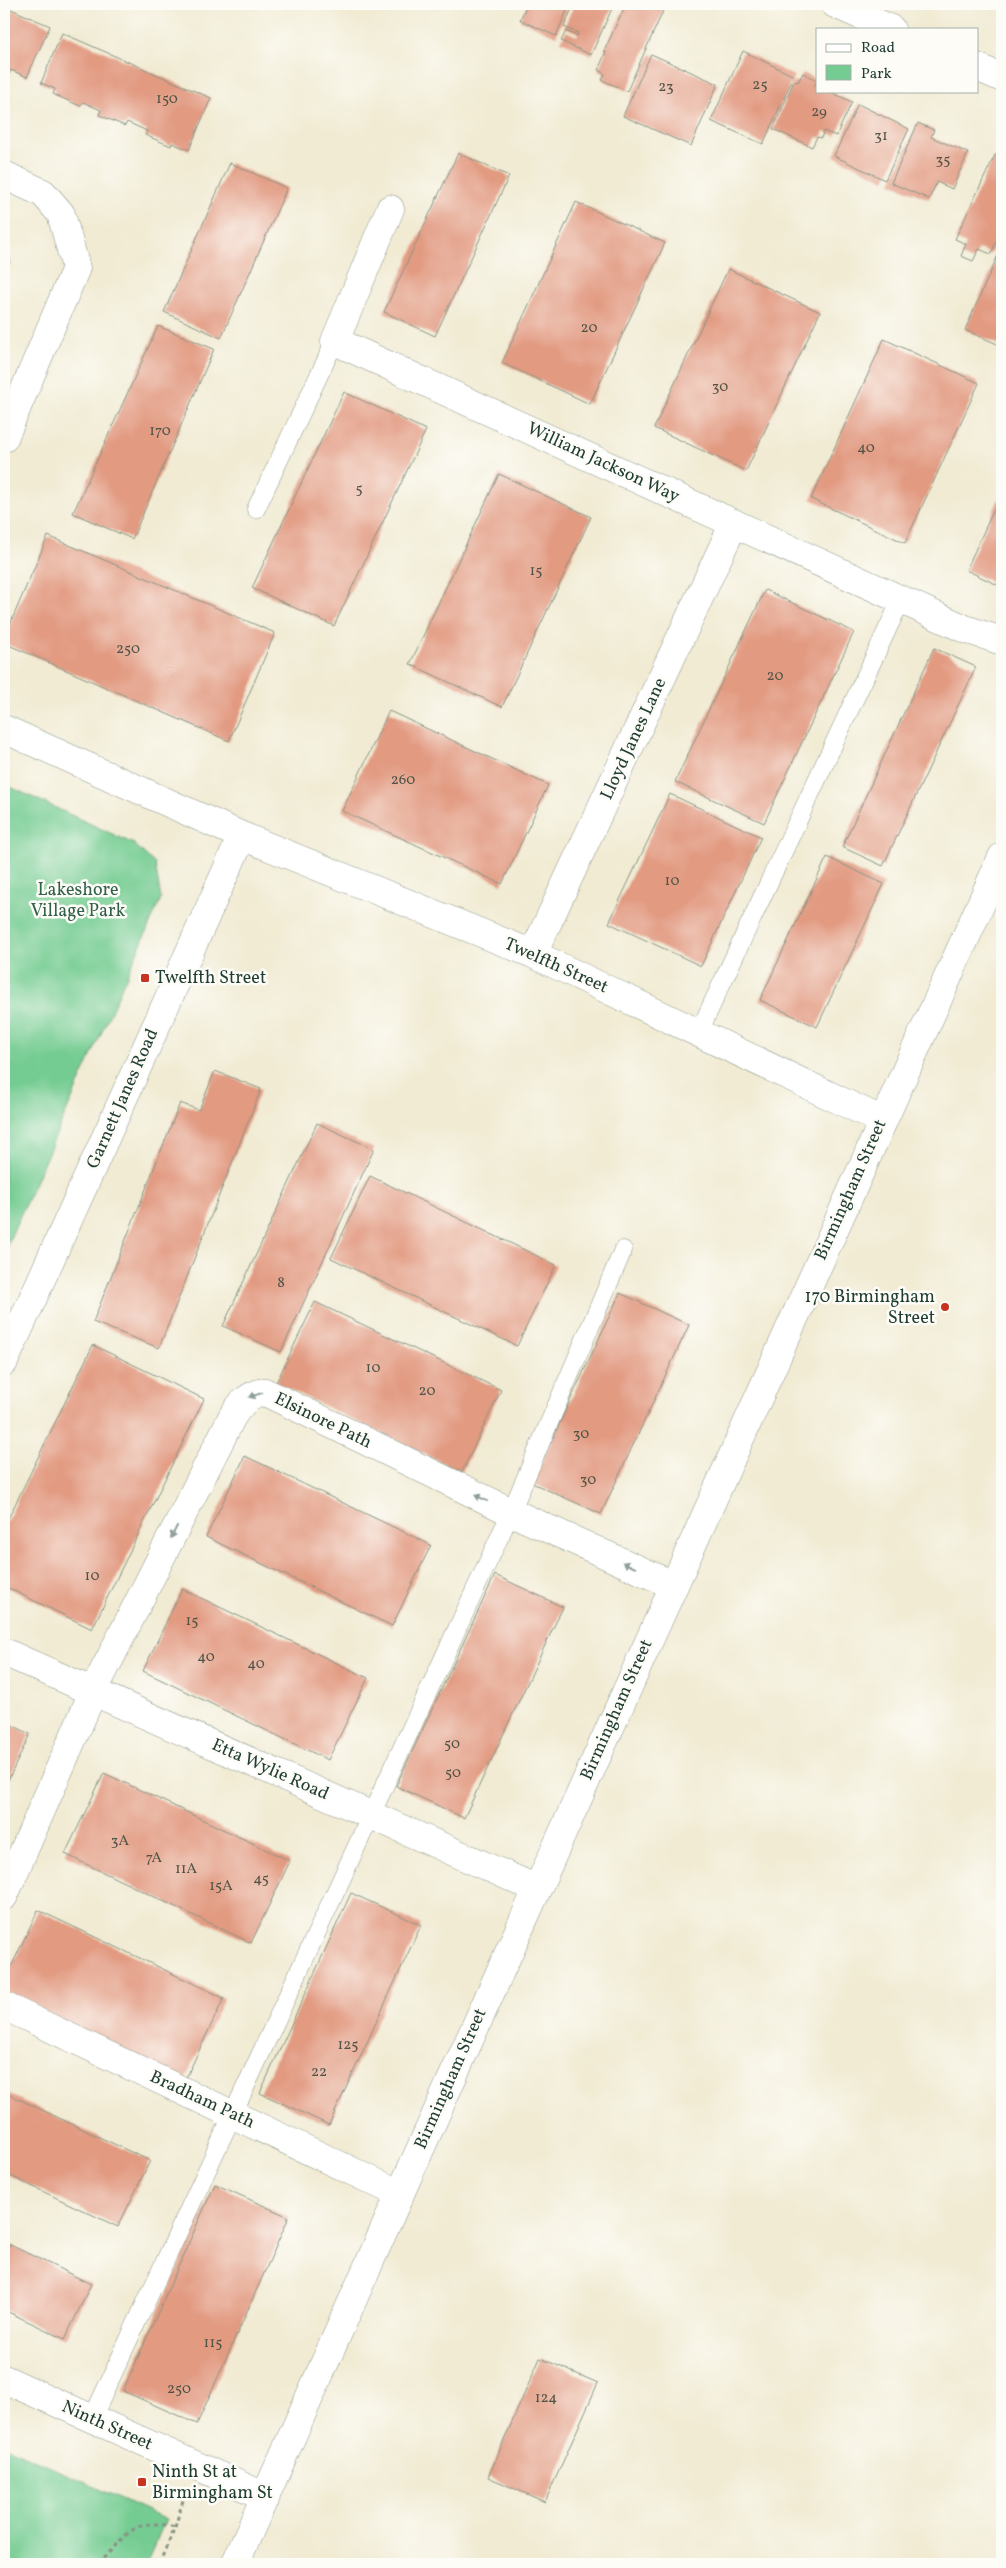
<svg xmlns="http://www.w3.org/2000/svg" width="1006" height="2568" font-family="Vollkorn,serif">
<rect width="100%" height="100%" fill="#fdfcf7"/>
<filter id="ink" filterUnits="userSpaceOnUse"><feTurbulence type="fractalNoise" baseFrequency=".02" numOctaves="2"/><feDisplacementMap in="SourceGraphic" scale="10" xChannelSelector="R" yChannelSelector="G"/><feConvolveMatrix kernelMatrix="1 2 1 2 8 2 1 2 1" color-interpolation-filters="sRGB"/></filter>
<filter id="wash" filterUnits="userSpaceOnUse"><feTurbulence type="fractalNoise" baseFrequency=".0096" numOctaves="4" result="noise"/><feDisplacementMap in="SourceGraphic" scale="20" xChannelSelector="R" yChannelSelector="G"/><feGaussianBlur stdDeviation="1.12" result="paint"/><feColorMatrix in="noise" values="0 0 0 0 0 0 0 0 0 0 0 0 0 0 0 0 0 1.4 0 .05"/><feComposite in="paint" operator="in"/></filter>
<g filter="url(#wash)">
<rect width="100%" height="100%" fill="#f1ebd3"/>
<!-- green -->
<path fill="#75cc92" stroke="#4a8463" d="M4,784L134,844L155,864L161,899L4,1252Z
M4,2446L166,2519L146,2564H4Z"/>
<g id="blocks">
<!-- building -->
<path fill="#e29a81" d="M527,4H570L556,36L520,20Z
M574,4H614L591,55L561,41L566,31L577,36L578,33L564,27Z
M626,4H656L664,9L627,91L602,80L605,74L598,70L606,52L604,51Z
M4,6L50,26L27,77L11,70L9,74L4,72Z
M62,33L211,98L189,150L172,143L171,146L145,135L147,131L127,122L125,126L99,115L101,110L83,102L80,106L53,94L55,89L41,83Z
M743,51L794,76L763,144L711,121Z
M651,54L718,84L691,146L623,116Z
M803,73L817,80L815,85L817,91H829L852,102L836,136L824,131L821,138L817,137L812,147L773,129L794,81L798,82Z
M858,104L909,129L885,180L834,156Z
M918,123L934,130L931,137L968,153L952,189L937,182L929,199L891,183Z
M458,153L509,176L435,336L384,312Z
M995,155L1002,159V228L991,254L979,249L973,261L961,256L966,244L955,239Z
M230,163L287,188L221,338L164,312Z
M576,202L665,243L590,404L502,363Z
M1002,246V346L965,330Z
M4,258L10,260L4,280Z
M728,269L820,312L746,471L654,428Z
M158,326L214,349L132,539L73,513Z
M884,339L979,383L905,543L811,499Z
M344,392L426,430L334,626L252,588Z
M499,474L591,517L502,707L410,664Z
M1002,492V587L966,570Z
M48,536L275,633L229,741L4,643V638Z
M765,590L854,632L764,823L675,782Z
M934,648L976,667L883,866L842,847Z
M389,711L548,785L502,884L342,811Z
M670,794L761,837L701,966L609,923Z
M827,857L884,884L817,1027L760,1000Z
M215,1071L261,1089L159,1348L93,1322L180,1103L199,1110Z
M317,1123L374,1149L281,1352L223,1326Z
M370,1176L556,1265L517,1346L331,1258Z
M620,1293L689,1325L601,1514L532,1483Z
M315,1302L501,1390L462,1472L276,1383Z
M93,1345L204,1399L92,1629L4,1586V1527Z
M245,1456L431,1545L392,1626L206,1537Z
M495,1575L563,1607L464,1818L396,1786Z
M182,1589L368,1678L328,1760L143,1671Z
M4,1721L30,1734L4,1789Z
M104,1773L290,1861L251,1943L65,1854Z
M351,1893L421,1925L329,2125L260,2093Z
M38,1910L224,1998L185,2080L4,1994V1982Z
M4,2092L150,2161L118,2227L4,2173Z
M215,2184L289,2217L197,2424L123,2391Z
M4,2242L91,2284L65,2339L4,2310Z
M540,2358L598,2383L545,2502L488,2477Z"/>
</g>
</g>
<g filter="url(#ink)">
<use href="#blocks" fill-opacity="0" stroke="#889484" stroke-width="1"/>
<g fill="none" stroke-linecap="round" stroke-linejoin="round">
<!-- lane casing -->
<g stroke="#889484" stroke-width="19">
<path id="lane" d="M256,509L335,341
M699,1032L901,600
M92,2419L511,1512L623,1250"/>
</g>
<!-- street casing -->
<g stroke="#889484" stroke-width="29">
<path id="street" d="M835,4L891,29
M977,67L1002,78
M4,175L43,193L61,214L76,268L4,438
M390,209L335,341L965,629L1002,641
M4,729L242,836L533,954L883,1121
M533,954L734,523
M4,1362L242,836
M4,1652L537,1889
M4,1896L93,1692L232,1417C240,1404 249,1394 265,1392L511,1512L673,1585
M4,2006L400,2194
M4,2379L266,2497"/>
</g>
<!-- secondary casing -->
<g stroke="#889484" stroke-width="29">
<path id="secondary" d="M235,2564L400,2194L1002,857"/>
</g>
<!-- path -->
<path stroke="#889484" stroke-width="3" stroke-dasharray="4 4" stroke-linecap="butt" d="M97,2564C125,2540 130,2515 175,2527
M159,2564L175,2527L184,2497"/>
<!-- lane -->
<use href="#lane" stroke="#fff" stroke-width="18"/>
<!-- street -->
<use href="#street" stroke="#fff" stroke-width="28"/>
<!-- secondary -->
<use href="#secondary" stroke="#fff" stroke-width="28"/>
</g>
<!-- one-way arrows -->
<defs><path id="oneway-solid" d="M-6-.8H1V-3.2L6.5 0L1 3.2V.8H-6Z" transform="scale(1.25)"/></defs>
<g fill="#8f9e9a">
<use href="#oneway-solid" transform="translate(256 1395) rotate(161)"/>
<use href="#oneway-solid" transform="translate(481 1498) rotate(-154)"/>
<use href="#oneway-solid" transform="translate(174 1532) rotate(117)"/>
<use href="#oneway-solid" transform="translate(629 1565) rotate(-156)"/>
</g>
</g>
<!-- markers -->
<g fill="#c8321e" stroke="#fdfcf7" stroke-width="2">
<rect x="140" y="973" width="10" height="10" rx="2.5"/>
<circle cx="945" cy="1307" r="5"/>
<rect x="137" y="2477" width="10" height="10" rx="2.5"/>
</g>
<g text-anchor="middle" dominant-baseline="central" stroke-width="5" stroke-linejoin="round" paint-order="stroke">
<!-- number labels -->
<g font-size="15" fill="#505447">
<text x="760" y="85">25</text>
<text x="666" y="87">23</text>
<text x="167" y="99">150</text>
<text x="819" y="112">29</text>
<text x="881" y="136">31</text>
<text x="943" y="160">35</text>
<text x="589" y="328">20</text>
<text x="720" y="387">30</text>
<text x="160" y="431">170</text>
<text x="866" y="448">40</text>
<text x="359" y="489">5</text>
<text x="536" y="571">15</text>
<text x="128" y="649">250</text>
<text x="775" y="676">20</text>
<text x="403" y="780">260</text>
<text x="672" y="881">10</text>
<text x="281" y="1283">8</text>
<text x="373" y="1368">10</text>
<text x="427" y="1391">20</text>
<text x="581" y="1434">30</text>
<text x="588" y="1480">30</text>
<text x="92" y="1576">10</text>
<text x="192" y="1621">15</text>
<text x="206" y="1657">40</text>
<text x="256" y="1664">40</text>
<text x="452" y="1744">50</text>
<text x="453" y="1773">50</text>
<text x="120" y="1841">3A</text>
<text x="154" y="1858">7A</text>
<text x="186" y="1869">11A</text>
<text x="261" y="1879">45</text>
<text x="221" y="1886">15A</text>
<text x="348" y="2045">125</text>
<text x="319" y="2072">22</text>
<text x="213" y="2343">115</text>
<text x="179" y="2389">250</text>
<text x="546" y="2398">124</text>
</g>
<!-- street labels -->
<g font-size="18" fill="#1f3d34" stroke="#fdfcf7">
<text transform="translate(603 463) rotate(25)">William Jackson Way</text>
<text transform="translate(634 739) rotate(-65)">Lloyd Janes Lane</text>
<text transform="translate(556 966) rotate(24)">Twelfth Street</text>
<text transform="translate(123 1099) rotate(-66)">Garnett Janes Road</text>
<text transform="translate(851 1190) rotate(-66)">Birmingham Street</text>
<text transform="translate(323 1421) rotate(26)">Elsinore Path</text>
<text transform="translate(617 1710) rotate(-66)">Birmingham Street</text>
<text transform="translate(270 1770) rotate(24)">Etta Wylie Road</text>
<text transform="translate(451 2079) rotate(-66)">Birmingham Street</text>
<text transform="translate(202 2100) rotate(25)">Bradham Path</text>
<text transform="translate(107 2426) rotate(24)">Ninth Street</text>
</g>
<!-- park labels -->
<g font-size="18" fill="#34614c" stroke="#fdfcf7">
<text x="78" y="890">Lakeshore<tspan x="78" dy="21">Village Park</tspan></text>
</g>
<!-- poi labels -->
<g font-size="18" fill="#1f3d34" stroke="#fdfcf7" text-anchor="start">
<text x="155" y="978">Twelfth Street</text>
<text x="935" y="1297" text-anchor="end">170 Birmingham<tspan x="935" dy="21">Street</tspan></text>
<text x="152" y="2472">Ninth St at<tspan x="152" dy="21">Birmingham St</tspan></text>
</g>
</g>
<!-- margin -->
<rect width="1006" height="2568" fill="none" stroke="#fdfcf7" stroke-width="20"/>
<!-- legend -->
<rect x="816" y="28" width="162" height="65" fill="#fdfcf7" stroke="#a4b0a9"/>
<rect x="826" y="44" width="25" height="8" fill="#ffffff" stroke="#a4b0a9"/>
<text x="861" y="52" font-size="15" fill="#1f3d34">Road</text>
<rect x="826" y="65" width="25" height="15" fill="#75cc92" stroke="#a4b0a9"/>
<text x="861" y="78" font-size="15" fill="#1f3d34">Park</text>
</svg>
